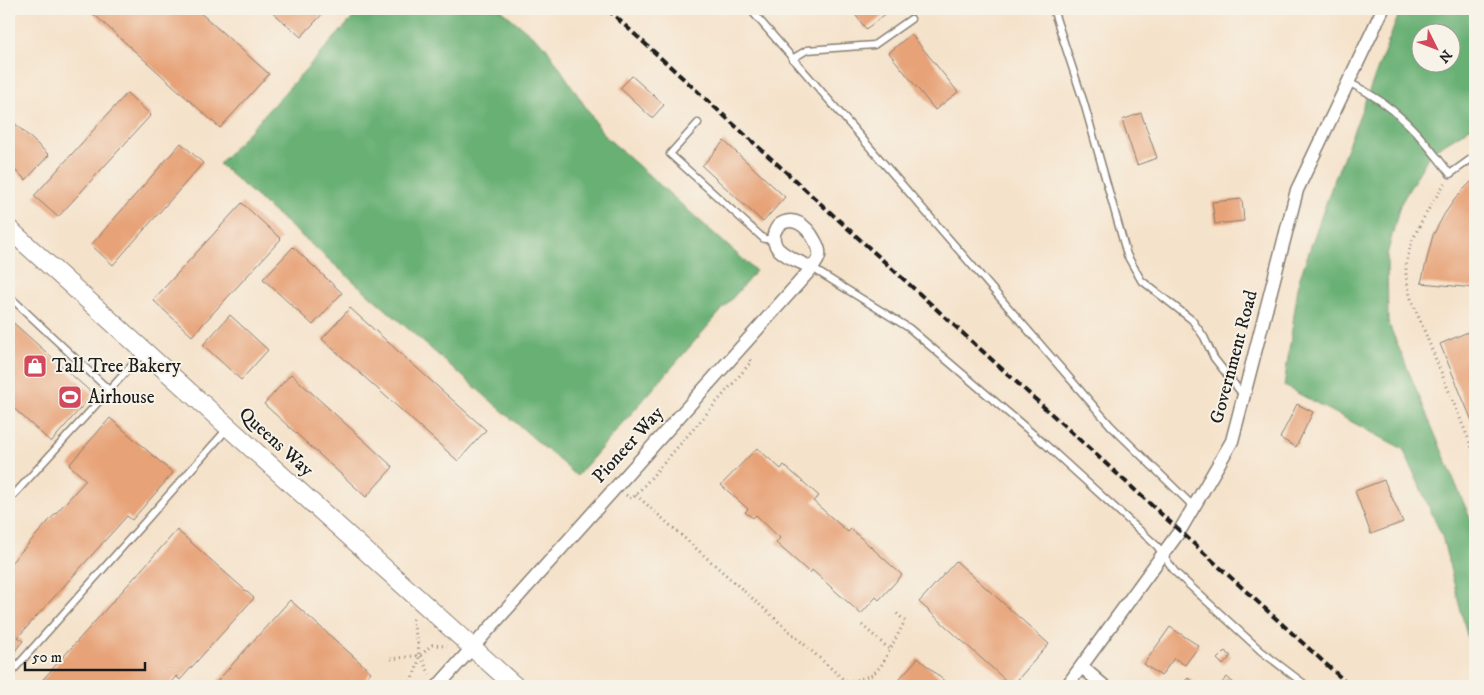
<svg xmlns="http://www.w3.org/2000/svg" width="1484" height="695" font-family="'IM FELL DW Pica',serif">
<rect width="100%" height="100%" fill="#f7f3e8"/>
<filter id="ink" filterUnits="userSpaceOnUse"><feTurbulence type="fractalNoise" baseFrequency=".02" numOctaves="2"/><feDisplacementMap in="SourceGraphic" scale="10" xChannelSelector="R" yChannelSelector="G"/><feConvolveMatrix kernelMatrix="1 2 1 2 8 2 1 2 1" color-interpolation-filters="sRGB"/></filter>
<filter id="wash" filterUnits="userSpaceOnUse"><feTurbulence type="fractalNoise" baseFrequency=".0096" numOctaves="4" result="noise"/><feDisplacementMap in="SourceGraphic" scale="20" xChannelSelector="R" yChannelSelector="G"/><feGaussianBlur stdDeviation="1.12" result="paint"/><feColorMatrix in="noise" values="0 0 0 0 0 0 0 0 0 0 0 0 0 0 0 0 0 1.4 0 .05"/><feComposite in="paint" operator="in"/></filter>
<g filter="url(#wash)">
<rect width="100%" height="100%" fill="#f5e2ca"/>
<!-- forest -->
<path fill="#69b074" stroke="#426648" fill-rule="evenodd" d="M361,9H500L546,47L604,135L756,271L577,476L219,164Z
M1401,9H1475V125L1431,152L1400,205L1387,255L1388,322L1475,530V667L1442,536L1403,449L1284,386L1299,280L1332,186ZM1422,32H1452V62H1422Z"/>
<g id="blocks">
<!-- building -->
<path fill="#e7a277" d="M88,9H196L269,74L220,128Z
M269,9H327L301,37Z
M851,9H892L866,29Z
M911,34L958,92L935,110L889,53Z
M632,76L664,105L652,118L620,88Z
M127,93L151,115L58,217L34,196Z
M1141,113L1157,158L1137,165L1122,120Z
M9,118L49,155L26,180L9,165Z
M724,141L785,197L763,222L702,166Z
M181,143L203,163L113,265L91,245Z
M1475,178V288L1421,283L1433,235L1445,213L1458,195Z
M1242,199L1244,221L1215,224L1212,202Z
M242,203L281,239L192,336L153,300Z
M293,247L342,293L313,325L263,279Z
M350,308L486,430L458,461L322,339Z
M230,315L268,350L241,380L203,345Z
M9,319L93,394L51,442L9,404Z
M1475,329V428L1440,344Z
M291,374L393,467L366,497L264,404Z
M1297,404L1313,412L1296,447L1280,438Z
M110,418L173,473L132,520L127,516L18,637L23,641L9,658V565L86,480L69,465Z
M757,448L781,469L784,465L819,496L813,501L848,532L851,529L902,575L879,600L876,597L861,614L812,570L810,573L776,543L780,538L756,515L753,518L745,512L748,509L721,485Z
M1384,480L1403,522L1371,534L1355,491Z
M177,530L254,598L180,680L176,676L168,686H37Z
M956,561L1049,644L1012,686L919,602Z
M290,600L371,672L359,686H213Z
M1170,627L1199,646L1185,665L1174,658L1161,676L1144,664Z
M1225,651L1231,656L1223,665L1217,659Z
M918,658L950,686H893Z
M1227,677L1237,686H1219Z
M1188,678L1197,686H1180Z"/>
</g>
</g>
<g filter="url(#ink)">
<use href="#blocks" fill-opacity="0" stroke="#887f73" stroke-width="1"/>
<g fill="none" stroke-linecap="round" stroke-linejoin="round">
<!-- lane casing -->
<g stroke="#887f73" stroke-width="9">
<path id="lane" d="M750,9L1111,426L1194,507
M1053,9L1084,103L1127,255L1141,280L1192,320L1204,337L1214,358L1243,395
M792,59L807,50L874,45L911,19
M1350,83C1395,105 1420,134 1450,174L1475,156
M698,123L670,154L764,239H774
M812,268L909,328L1046,445L1157,546L1175,572L1261,651L1307,686
M9,296L109,390
M9,500L144,352
M9,675L228,428"/>
</g>
<!-- street casing -->
<g stroke="#887f73" stroke-width="15">
<path id="street" d="M1082,667L1104,686
M438,686L812,268C820,258 822,253 815,241C796,204 765,226 776,246C782,256 801,262 812,268
M1067,686L1179,532L1232,441L1297,190L1383,9"/>
</g>
<!-- secondary casing -->
<g stroke="#887f73" stroke-width="20">
<path id="secondary" d="M9,229L515,686"/>
</g>
<!-- path -->
<path stroke="#887f73" stroke-width="3" stroke-dasharray="1 4" stroke-linecap="butt" d="M1445,183C1430,207 1405,243 1406,272C1406,280 1409,288 1410,296L1475,455
M626,495L631,499L636,495L735,381L751,362L749,357
M636,495L851,686
M862,625L890,650
M421,656L430,675
M391,659L421,655L432,645L447,646
M847,683L872,675L881,666L905,621L894,611
M407,686C424,662 420,647 412,621L414,616"/>
<!-- lane -->
<use href="#lane" stroke="#fff" stroke-width="6"/>
<!-- street -->
<use href="#street" stroke="#fff" stroke-width="12"/>
<!-- secondary -->
<use href="#secondary" stroke="#fff" stroke-width="18"/>
<!-- rail -->
<path stroke="#1c1c1c" stroke-width="4" stroke-dasharray="8 4" stroke-linecap="butt" d="M607,9L1350,686"/>
</g>
</g>
<!-- icons -->
<defs>
<g id="shop-square" transform="scale(1.25)"><rect x="-9" y="-9" width="18" height="18" rx="4" fill="#d1495b" stroke="#f7f3e8"/><path d="M-5-2.5h2.3a2.7 3.5 0 0 1 5.4 0H5L5.5 6h-11ZM-1.5-2.5h3a1.5 2.3 0 0 0-3 0Z" fill="#fff"/></g>
<g id="stadium-square" transform="scale(1.25)"><rect x="-9" y="-9" width="18" height="18" rx="4" fill="#d1495b" stroke="#f7f3e8"/><path d="M0-5a6.5 5 0 1 0 0 10a6.5 5 0 1 0 0-10ZM-3.5-1.8h7v3.6h-7Z" fill="#fff"/></g>
</defs>
<g fill-rule="evenodd">
<use href="#shop-square" x="35" y="366"/>
<use href="#stadium-square" x="70" y="397"/>
</g>
<g text-anchor="middle" dominant-baseline="central" stroke-width="4" stroke-linejoin="round" paint-order="stroke">
<!-- street labels -->
<g font-size="19" fill="#1c1c1c" stroke="#f7f3e8">
<text transform="translate(1234 357) rotate(-75)">Government Road</text>
<text transform="translate(276 442) rotate(42)">Queens Way</text>
<text transform="translate(628 445) rotate(-48)">Pioneer Way</text>
</g>
<!-- poi labels -->
<g font-size="19" fill="#1c1c1c" stroke="#f7f3e8" text-anchor="start">
<text x="52" y="366">Tall Tree Bakery</text>
<text x="88" y="397">Airhouse</text>
</g>
</g>
<!-- margin -->
<rect width="1484" height="695" fill="none" stroke="#f7f3e8" stroke-width="30"/>
<!-- north arrow -->
<g transform="translate(1436 48) rotate(132)"><circle r="24" fill="#f7f3e8" stroke="#9f9d96"/>
<path d="M0-4L9 19L0 12L-9 19Z" fill="#d1495b"/>
<text y="-8" font-size="14" font-weight="bold" text-anchor="middle" fill="#1c1c1c">N</text>
</g>
<!-- scale -->
<path d="M25 662v8h120v-8" fill="none" stroke="#1c1c1c" stroke-width="2.5"/>
<text x="32" y="662" font-size="15" fill="#1c1c1c" stroke="#f7f3e8" stroke-width="4" paint-order="stroke">50 m</text>
</svg>
